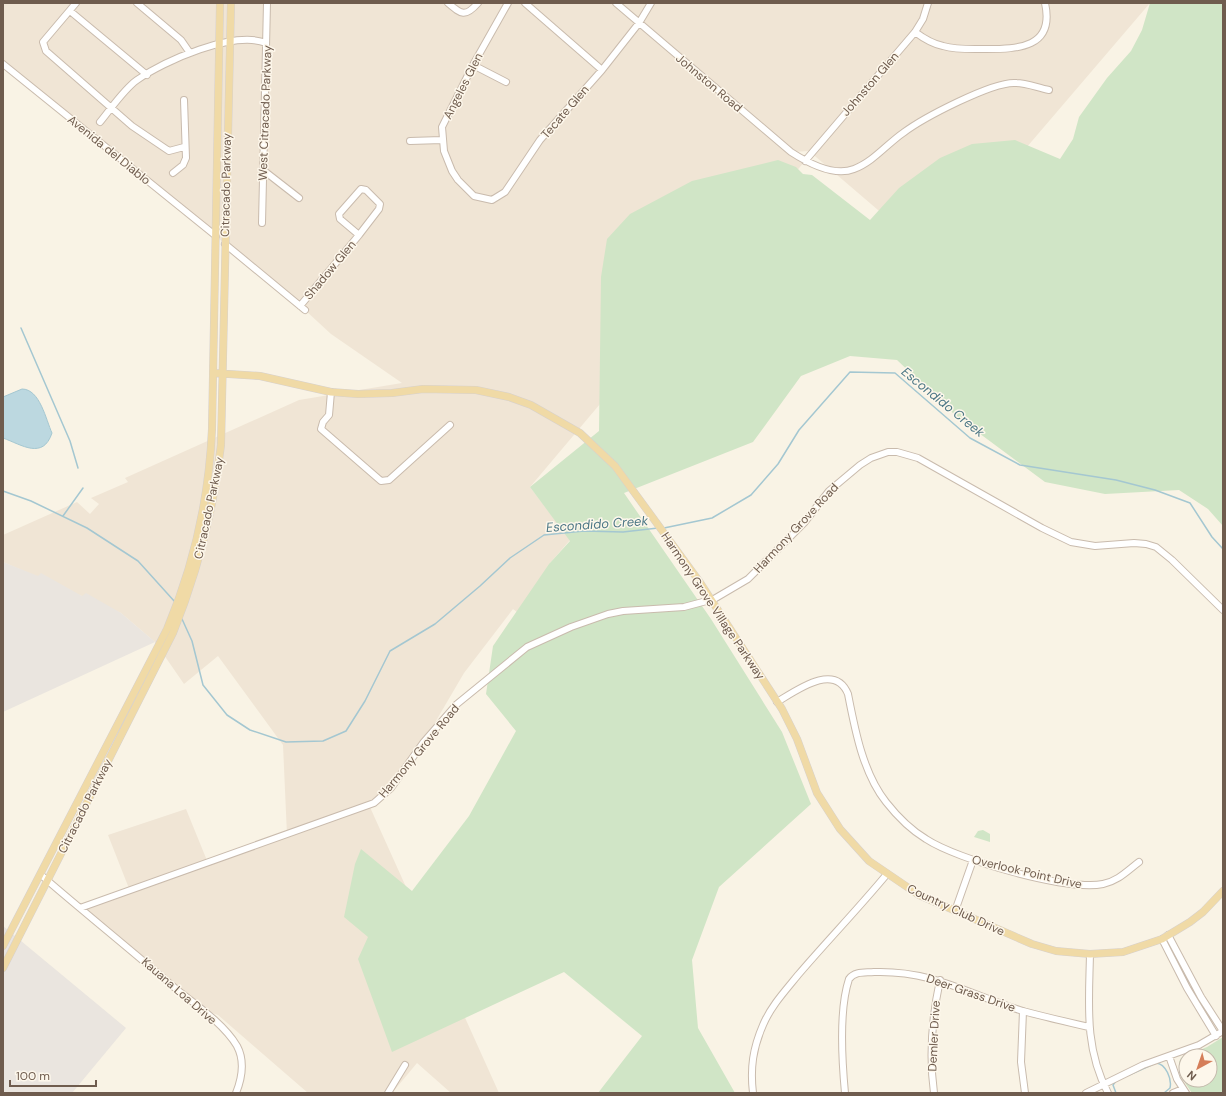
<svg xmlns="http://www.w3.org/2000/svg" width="1226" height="1096" font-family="'DM Sans',sans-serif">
<rect width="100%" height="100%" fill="#f9f3e5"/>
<!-- residential -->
<path fill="#f0e5d5" d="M3,3H1150L933,257L809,151L792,152L805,161L530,487L570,540L550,563L598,675L513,609L464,673L423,743L395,782L369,805L499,1093H451L417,1063L392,1093H308L218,1015L201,1009L80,908L130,891L108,835L186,809L208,863L287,835L283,745L218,656L184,684L155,642L121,613L3,562V535L77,502L90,514L99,504L91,498L128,482L125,478L299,400L402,383L331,334L305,310L235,252L3,64Z"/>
<!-- industrial -->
<path fill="#eae5df" d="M3,562L38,576L41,573L82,596L86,593L121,613L155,642L3,712Z
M3,926L126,1028L72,1093H3Z"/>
<!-- green -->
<path fill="#d0e5c6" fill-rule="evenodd" d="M1150,3H1223V526L1208,509L1179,490L1105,494L1045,482L956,416L897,360L850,356L801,376L753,442L624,493L711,619L782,732L811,804L719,887L692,960L698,1028L735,1093H598L642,1036L564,972L392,1052L358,959L368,937L344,917L355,864L361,849L412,891L469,816L516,731L486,694L493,646L549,564L570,541L530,487L599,431L601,277L607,239L630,214L692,181L778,160L796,167L803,174L812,175L870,220L899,188L940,158L972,144L1015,140L1060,159L1073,139L1079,117L1107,78L1131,51L1142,30Z
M983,830L990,834V842L974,837L978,831Z
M1223,1037V1093H1192C1186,1085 1173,1066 1182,1057L1207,1047ZM1186,1056H1210V1080H1186Z"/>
<!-- water -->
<path fill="#bcd8e0" stroke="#a4c7d1" d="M22,389C40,389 46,420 52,433C43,460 22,445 3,438V397Z"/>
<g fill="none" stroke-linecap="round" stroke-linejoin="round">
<!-- stream -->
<path stroke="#a4c7d1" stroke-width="1.5" d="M21,328L70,441L78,468
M3,491L31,501L87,528L138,561L175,602
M63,516L83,488
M664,528L712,518L751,495L778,464L799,430L850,372L895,373L970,438L1020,465L1116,480L1155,490L1190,503L1212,537L1223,549
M182,619L192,641L203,685L227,715L250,730L286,742L323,741L346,731L365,701L390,651L435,624L480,586L510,558L544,535L584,531L623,532L658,528
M1129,1075L1156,1063C1166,1064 1172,1079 1170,1088L1164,1093
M1116,1093L1113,1085L1116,1081"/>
<!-- minor casing -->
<g stroke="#c9bbad" stroke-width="8">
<path id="minor" d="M76,3L43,42L46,51L132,126L169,151L184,147
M137,3L181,40L190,53
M448,3C461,14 465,18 478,3
M508,3L473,65L442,127L444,151L452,171L458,180L474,196L492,200L505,192L540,140L602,70L639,23L651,3
M525,3L602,70
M616,3L791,152C808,163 834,177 854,169C873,162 887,144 903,133C923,118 993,81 1016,83C1027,83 1038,88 1049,90
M70,11L147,75
M915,32C923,38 933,44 943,46C957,50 971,49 986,49C1018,49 1055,48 1045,3
M3,64L216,236
M473,65L506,82
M100,122C110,110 124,89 137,80C164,61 234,30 266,43
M410,141L442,140
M805,161L915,32L923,19L928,3
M263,170L299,198
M173,173L183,165L186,158L184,100
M361,189L366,190L380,204L379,209L359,235L340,219L339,214Z
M262,223L267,3
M225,244L305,310
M300,306L359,235
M331,392L329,415L323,422L321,429L381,481L389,480L450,425
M777,702C797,690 835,662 848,694C855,730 863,773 886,802C897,816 911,830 926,839C958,860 1067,891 1103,884C1118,881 1127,871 1139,862
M41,875C85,913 131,950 175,988C195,1004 224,1024 237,1046C245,1061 242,1078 236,1093
M80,908L374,803L391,788L423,743L457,704L527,647L571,627L608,614L623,611L684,607L714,599L748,579L804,523L829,491L860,465L871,458L888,452H897L918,458L1042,528L1071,542L1095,546L1134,543L1146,544L1156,547L1172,560L1223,610
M955,911L973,860
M1168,935L1201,997L1223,1031
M1162,939L1187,988L1216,1036
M1090,954C1089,1004 1084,1047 1108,1093
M1023,1011L1021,1062L1025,1093
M1169,1056L1177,1079L1186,1093
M388,1093L405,1065
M753,1093C750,1068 753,1048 763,1025C771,1006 785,991 798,975C827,941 858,909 887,874
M845,1093C842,1061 839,1009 849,979C855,971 865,973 874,972C933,970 970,995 1023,1011C1045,1017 1067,1022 1089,1027
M934,1093C929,1056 932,1017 940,980
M1086,1093L1143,1065L1199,1045L1223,1031
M1173,1093L1183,1089"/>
</g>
<!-- major casing -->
<g stroke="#d7d1cd" stroke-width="8">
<path id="major" d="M213,373L260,376L331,392L358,394L392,393L423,389L476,390L509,397L531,405L580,433L615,466L699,581L782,709L797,739L817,793L840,829L869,861L919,895L1032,944L1056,951L1090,954L1123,952L1162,939L1190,922L1203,912L1223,891
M3,946L167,629C194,565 209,499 212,429L220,3
M3,968L173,633C197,573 214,510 221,445L231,3"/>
</g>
<!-- minor -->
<use href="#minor" stroke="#fff" stroke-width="6"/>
<!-- major -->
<use href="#major" stroke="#f0daa6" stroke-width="7"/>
</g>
<g text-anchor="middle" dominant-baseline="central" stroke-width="3" stroke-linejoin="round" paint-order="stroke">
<!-- street labels -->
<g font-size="12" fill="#6f5c4e" stroke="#fdf7eb">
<text transform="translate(709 83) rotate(40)">Johnston Road</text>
<text transform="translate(870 84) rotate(-49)">Johnston Glen</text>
<text transform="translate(463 86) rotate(-63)">Angeles Glen</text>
<text transform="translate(565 112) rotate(-49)">Tecate Glen</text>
<text transform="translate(265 113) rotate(-88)">West Citracado Parkway</text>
<text transform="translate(109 150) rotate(39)">Avenida del Diablo</text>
<text transform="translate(226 185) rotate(-89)">Citracado Parkway</text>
<text transform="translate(330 270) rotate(-50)">Shadow Glen</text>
<text transform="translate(209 508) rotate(-78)">Citracado Parkway</text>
<text transform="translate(796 528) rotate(-47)">Harmony Grove Road</text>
<text transform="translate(713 606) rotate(56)">Harmony Grove Village Parkway</text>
<text transform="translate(419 751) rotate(-50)">Harmony Grove Road</text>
<text transform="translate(85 806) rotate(-63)">Citracado Parkway</text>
<text transform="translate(1027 872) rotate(13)">Overlook Point Drive</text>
<text transform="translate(956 910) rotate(25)">Country Club Drive</text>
<text transform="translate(179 991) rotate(41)">Kauana Loa Drive</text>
<text transform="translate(971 993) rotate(19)">Deer Grass Drive</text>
<text transform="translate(934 1036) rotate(-87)">Demler Drive</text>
</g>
<!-- water labels -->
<g font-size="13" font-style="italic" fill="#4d7886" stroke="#fdf7eb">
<text transform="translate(943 402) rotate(39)">Escondido Creek</text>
<text transform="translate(597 524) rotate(-4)">Escondido Creek</text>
</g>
</g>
<!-- border -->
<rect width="1226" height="1096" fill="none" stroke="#6f5c4e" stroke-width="8"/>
<!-- north arrow -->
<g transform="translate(1198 1068) rotate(220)"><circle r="19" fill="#fdf7eb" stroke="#c4b9ac"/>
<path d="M0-3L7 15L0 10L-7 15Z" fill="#d57e59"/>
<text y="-6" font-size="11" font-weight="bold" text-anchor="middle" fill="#6f5c4e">N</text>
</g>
<!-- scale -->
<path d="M10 1080v6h86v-6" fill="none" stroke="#6f5c4e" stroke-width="2"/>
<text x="16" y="1080" font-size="12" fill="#6f5c4e" stroke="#fdf7eb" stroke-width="3" paint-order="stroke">100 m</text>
</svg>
